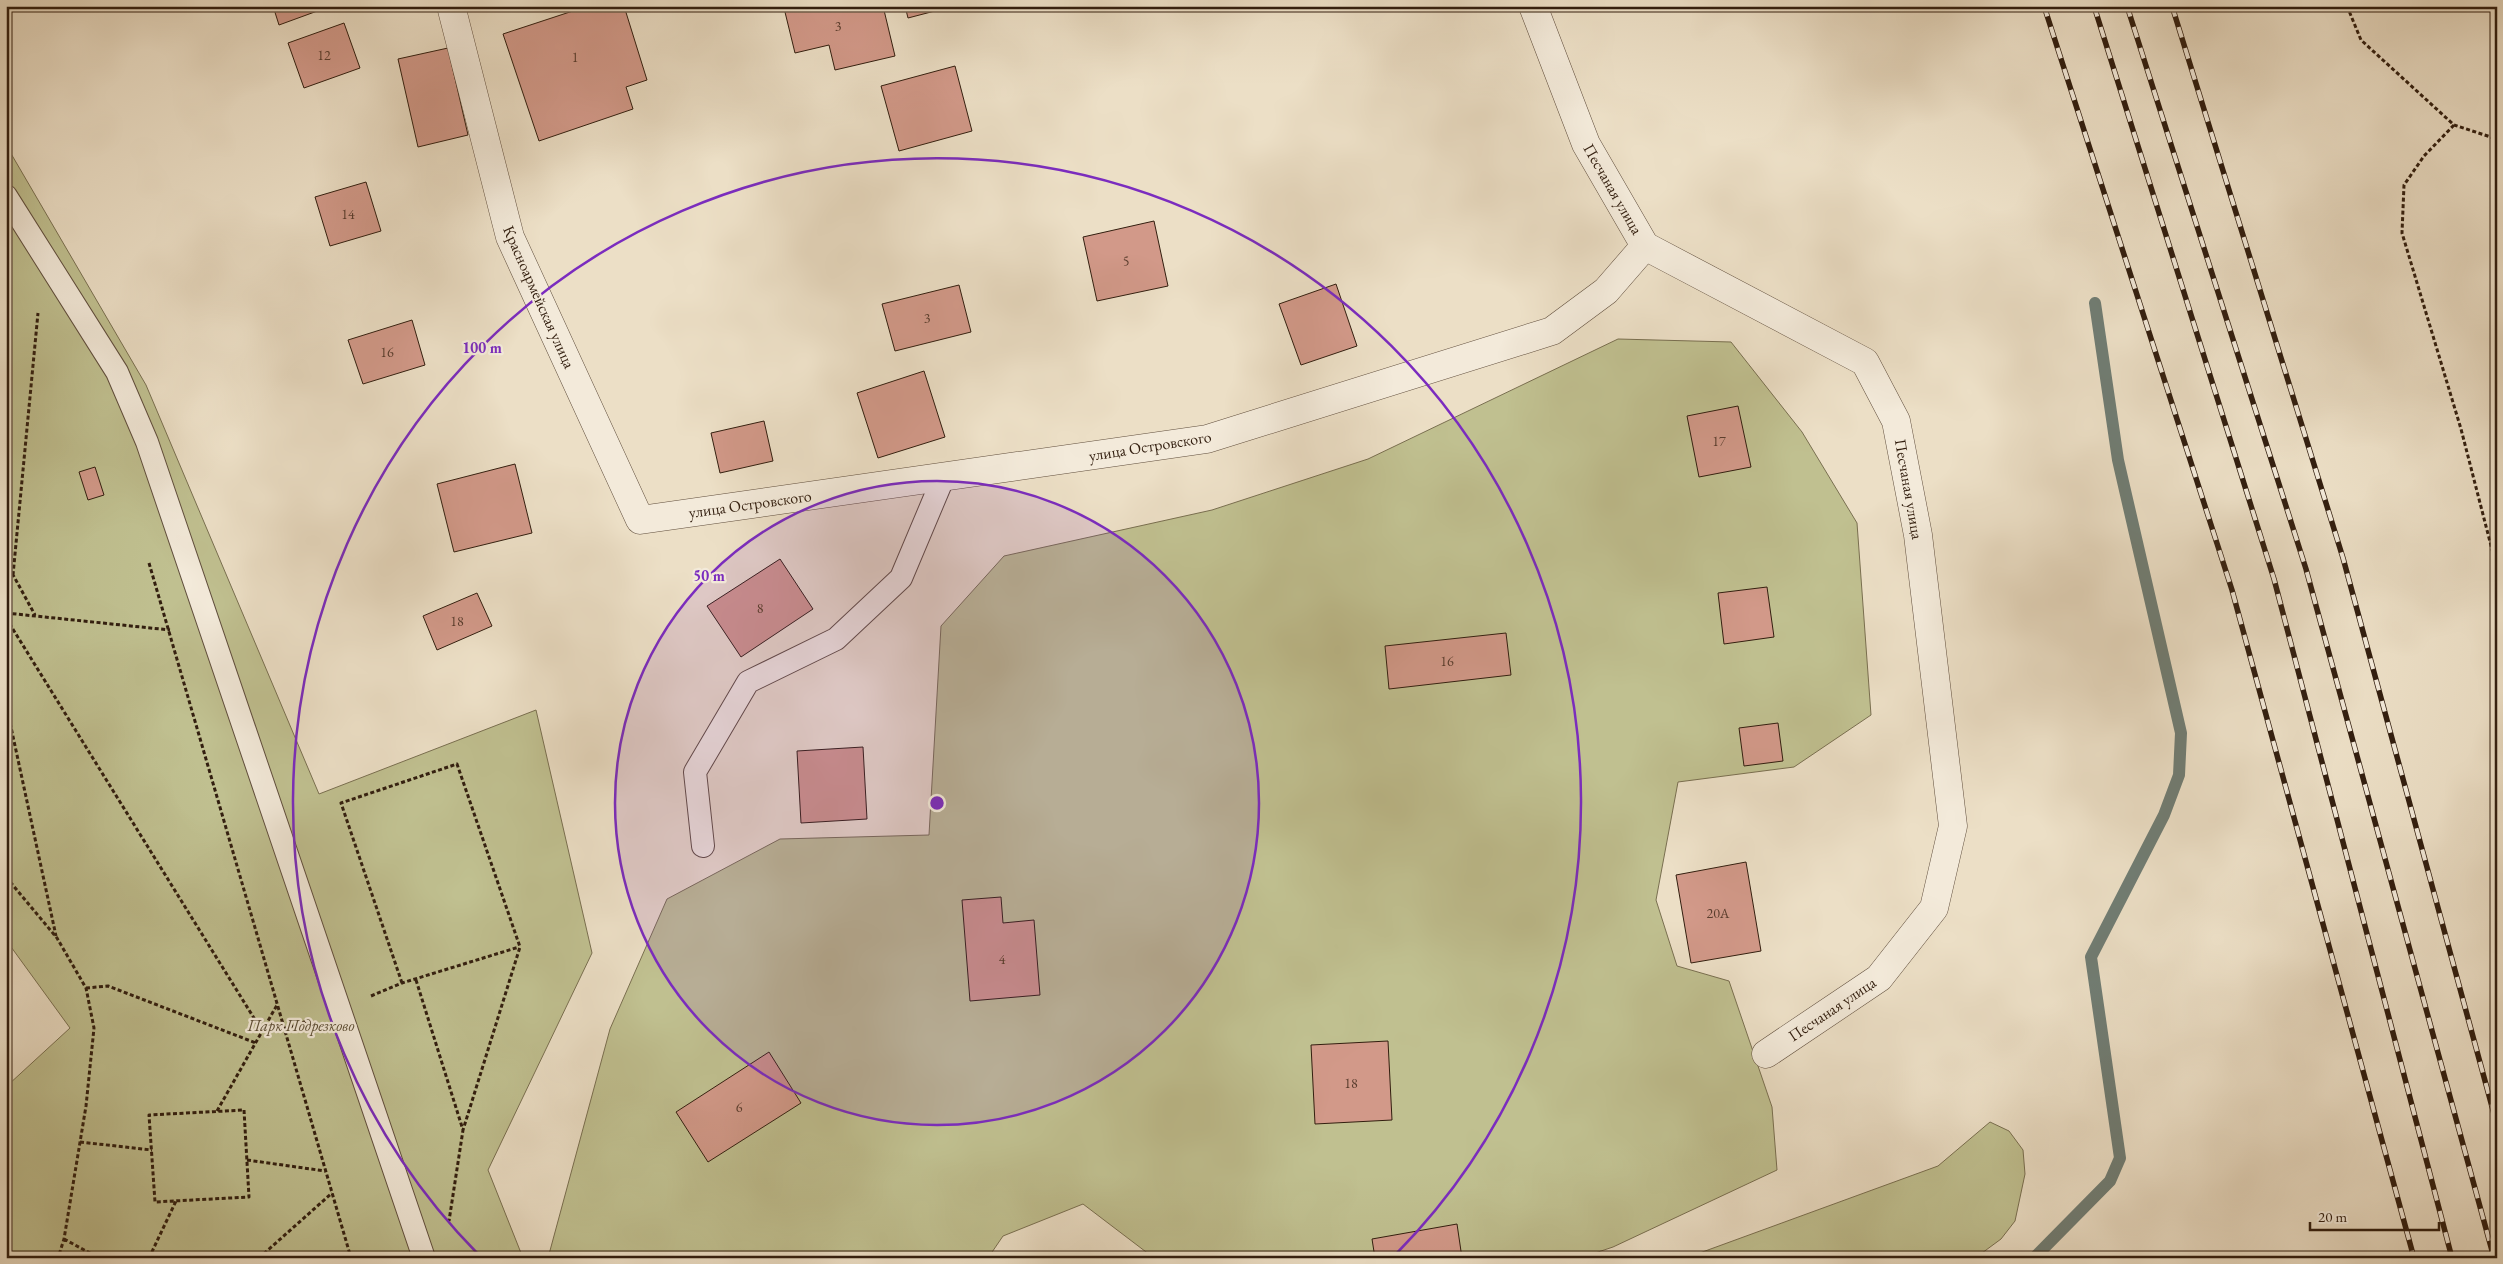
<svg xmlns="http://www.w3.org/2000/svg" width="2503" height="1264" font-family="'EB Garamond',serif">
<rect width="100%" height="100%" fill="#ecdfc6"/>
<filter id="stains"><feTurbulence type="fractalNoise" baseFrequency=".004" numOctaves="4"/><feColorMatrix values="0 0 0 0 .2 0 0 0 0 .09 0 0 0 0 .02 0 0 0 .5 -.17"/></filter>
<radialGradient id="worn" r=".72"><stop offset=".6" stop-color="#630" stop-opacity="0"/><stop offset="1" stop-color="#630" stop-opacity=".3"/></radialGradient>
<!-- green -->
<path fill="#c0c090" stroke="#796f50" d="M6,145L146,385L319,794L536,710L592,953L488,1170L523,1258H6V1093L8,1085L70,1028L6,940Z
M1618,339L1731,342L1802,432L1857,523L1871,715L1794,767L1678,782L1656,900L1677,966L1729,981L1772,1107L1777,1170L1613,1247L1580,1258H1154L1083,1204L1003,1236L988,1258H548L610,1029L667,899L780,839L929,835L941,626L1004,556L1212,510L1368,459Z
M1990,1122L2009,1131L2023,1150L2025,1174L2015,1221L2001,1239L1982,1253L1959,1258H1686L1938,1166Z"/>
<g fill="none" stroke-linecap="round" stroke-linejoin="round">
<!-- stream -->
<path stroke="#707d74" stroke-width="12" d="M2034,1258L2110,1181L2120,1158L2091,957L2164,815L2179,775L2181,733L2118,460L2095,303"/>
</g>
<!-- building -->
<path fill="#d29989" stroke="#321e0f" d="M273,6H331L279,25Z
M588,6H624L647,80L626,87L633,109L539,141L503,34Z
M791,6H883L895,56L835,70L829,45L795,53L784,8Z
M905,6H954L908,18Z
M344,23L360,68L304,88L288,43Z
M448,48L468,135L418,147L398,59Z
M955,66L972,131L899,151L881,86Z
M366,182L381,231L330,246L315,197Z
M1154,221L1168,286L1097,301L1083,237Z
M1336,284L1357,346L1301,365L1279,304Z
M959,285L971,332L895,351L882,304Z
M412,320L425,365L363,384L348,340Z
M924,371L945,437L878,458L857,393Z
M1738,406L1751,467L1699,477L1687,416Z
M764,421L773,461L720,473L711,433Z
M515,464L532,533L454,552L437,484Z
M95,467L104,495L88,500L79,472Z
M780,559L813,609L741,657L707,606Z
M1767,587L1774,637L1724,644L1718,593Z
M477,593L492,626L437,650L423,616Z
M1506,633L1511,675L1389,689L1385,646Z
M1778,723L1783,761L1744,766L1739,728Z
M863,747L867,819L801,823L797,751Z
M1746,862L1761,951L1691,963L1676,875Z
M1001,897L1003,923L1034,920L1040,995L970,1001L962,900Z
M1388,1041L1392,1120L1315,1124L1311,1045Z
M769,1052L801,1103L708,1162L676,1112Z
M1457,1224L1462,1258H1375L1372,1239Z"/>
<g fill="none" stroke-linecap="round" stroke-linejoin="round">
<!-- lane casing -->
<g stroke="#604e3d" stroke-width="24">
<path id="lane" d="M6,196L117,372L147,442L424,1258
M703,846L695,772L748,682L836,639L901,578L944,476"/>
</g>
<!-- street casing -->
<g stroke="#604e3d" stroke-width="29">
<path id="street" d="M451,6L510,237L640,520L1207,439L1552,331L1606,291L1645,246
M1533,6L1586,144L1645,246L1865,362L1896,421L1918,535L1953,826L1934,908L1879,978L1766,1054"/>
</g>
<!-- path -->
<path stroke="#321e0f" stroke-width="3" stroke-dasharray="4 2.5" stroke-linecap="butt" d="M2347,6L2361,40L2454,125L2497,139
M2454,125L2424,156L2404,185L2402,233L2461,429L2497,569
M6,562L35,615
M149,563L351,1258
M13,575L38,313
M6,613L170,630
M6,618L262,1031
M6,704L56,936
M6,877L57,938L86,988L94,1028L86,1106L64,1239L58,1258
M416,980L463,1130L449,1221
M402,983L341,803L457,764L520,947L463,1130
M86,988L108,986L256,1043
M371,996L402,983L519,947
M284,1029L307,1021
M244,1110L249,1197L155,1202L149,1115Z
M217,1111L277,1005
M80,1142L152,1150
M247,1160L325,1171
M64,1239L99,1258
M149,1258L176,1201
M259,1258L332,1193"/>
<!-- lane -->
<use href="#lane" stroke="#f3eada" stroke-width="22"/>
<!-- street -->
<use href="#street" stroke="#f3eada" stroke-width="28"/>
<!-- rail casing -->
<g stroke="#321e0f" stroke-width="5.5">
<path id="rail" d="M2044,6L2232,590L2414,1258
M2094,6L2274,579L2452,1258
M2127,6L2306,569L2494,1258
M2172,6L2343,558L2497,1125"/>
</g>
<!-- rail -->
<use href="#rail" stroke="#f3eada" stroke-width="4" stroke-dasharray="11" stroke-linecap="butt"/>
</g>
<!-- distance rings -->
<circle cx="937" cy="803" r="322" fill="#7b2cbf" fill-opacity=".12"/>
<g fill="none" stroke="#7b2cbf" stroke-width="2.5">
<circle cx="937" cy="803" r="322"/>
<path d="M478 1254A644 644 0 1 1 1396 1254"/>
</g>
<g text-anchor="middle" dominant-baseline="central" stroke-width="4.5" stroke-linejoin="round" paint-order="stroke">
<!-- number labels -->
<g font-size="14" fill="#5a3d2e">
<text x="838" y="26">3</text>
<text x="324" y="55">12</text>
<text x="575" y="57">1</text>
<text x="348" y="214">14</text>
<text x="1126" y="261">5</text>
<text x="927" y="318">3</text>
<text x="387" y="352">16</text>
<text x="1719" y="441">17</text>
<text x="760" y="608">8</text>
<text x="457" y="621">18</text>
<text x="1447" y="661">16</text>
<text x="1718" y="913">20А</text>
<text x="1002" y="959">4</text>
<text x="1351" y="1083">18</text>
<text x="739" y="1107">6</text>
</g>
<!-- street labels -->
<g font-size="16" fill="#321e0f" stroke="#f3eada">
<text transform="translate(1613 189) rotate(60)">Песчаная улица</text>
<text transform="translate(539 297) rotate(66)">Красноармейская улица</text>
<text transform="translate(1150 446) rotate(-9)">улица Островского</text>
<text transform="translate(1909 489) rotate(80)">Песчаная улица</text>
<text transform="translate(750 504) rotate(-8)">улица Островского</text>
<text transform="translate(1832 1009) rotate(-34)">Песчаная улица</text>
</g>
<!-- park labels -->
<g font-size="16" font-style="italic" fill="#5d4f36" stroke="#f3eada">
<text x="301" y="1025">Парк Подрезково</text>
</g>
</g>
<circle cx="937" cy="803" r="8" fill="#7b2cbf" stroke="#f3eada" stroke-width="2.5"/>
<g font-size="15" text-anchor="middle" font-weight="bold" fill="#7b2cbf" stroke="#f3eada" stroke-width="4.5" stroke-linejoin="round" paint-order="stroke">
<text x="482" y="353">100 m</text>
<text x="709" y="581">50 m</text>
</g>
<!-- margin -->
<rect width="2503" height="1264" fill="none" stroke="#ecdfc6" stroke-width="25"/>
<rect x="8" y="8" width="2488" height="1249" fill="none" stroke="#321e0f" stroke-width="2.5"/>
<rect x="12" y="12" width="2478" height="1239" fill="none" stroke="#321e0f"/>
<!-- scale -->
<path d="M2310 1222v8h129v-8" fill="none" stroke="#321e0f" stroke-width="2.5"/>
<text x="2318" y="1222" font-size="15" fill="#321e0f" stroke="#f3eada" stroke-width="4" paint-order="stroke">20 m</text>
<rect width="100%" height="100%" filter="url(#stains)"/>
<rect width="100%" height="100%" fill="url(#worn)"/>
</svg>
